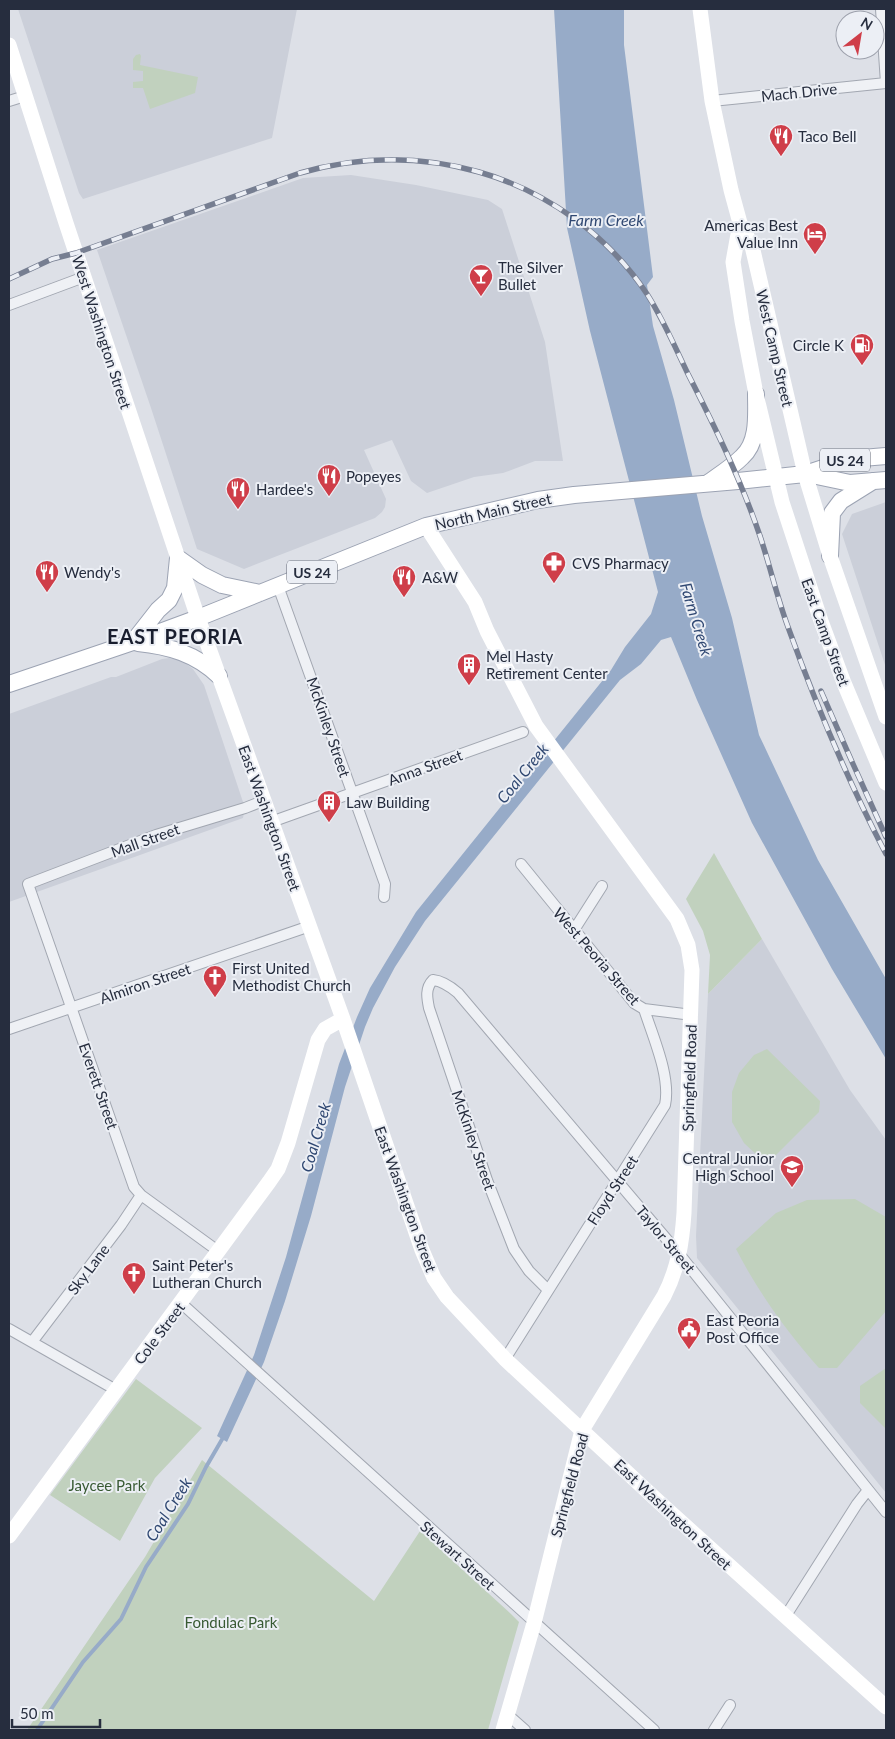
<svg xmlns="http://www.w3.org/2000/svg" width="895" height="1739" font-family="Lato,sans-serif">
<rect width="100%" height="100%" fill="#dde0e7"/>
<!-- built -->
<path fill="#cbcfd9" d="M18,9H297L272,138L83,199L79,193Z
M351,175L416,185L488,200L502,209L545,342L563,461H535L503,473L474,477L427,493L411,481L392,440L364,450L386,499L385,507L382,512L375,518L244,569L197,549L151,408L97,250L303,178Z
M886,502V668L842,534L852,514Z
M169,658L181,660L193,669L204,685L245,808L243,818L9,902V714L111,677H116L162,659Z
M762,939L850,1090L886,1140V1493L697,1258L696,1236L708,994Z"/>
<!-- green -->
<path fill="#c1d1be" d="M140,54L141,56L140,65L198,77L195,93L150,109L143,88H133V82L143,81V71L133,70V59L136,55Z
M714,853L762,939L708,994L710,955L703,931L686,899Z
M767,1049L820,1101L819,1112L771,1160L760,1158L744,1143L732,1122V1092L739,1073L754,1055Z
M855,1199L886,1217V1311L837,1368H819C787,1332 758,1292 736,1249L776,1213L807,1200Z
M886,1368V1429L860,1403V1386Z
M136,1379L202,1428L155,1478L120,1541L50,1495Z
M202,1460L374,1601L420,1531L511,1614L519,1622L488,1730H27L145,1557Z"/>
<!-- water -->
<path fill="#97abc8" d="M554,9H624V45L653,277L647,285L653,326L674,400L702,516L732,618L759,735L818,860L886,979V1059L832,969L752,823L697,700L671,637L661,640L641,664L620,680L425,921L395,967L373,1008L365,1027L345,1087L311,1216L285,1301L264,1362L227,1442L217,1436L254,1355L286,1257L339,1064L357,1017L370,988L416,912L611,670L625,647L651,614L658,592L590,331L567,228Z"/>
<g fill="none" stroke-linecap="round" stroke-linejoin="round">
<!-- stream -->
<path stroke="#97abc8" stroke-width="4" d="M37,1730L83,1662L121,1619L146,1567L188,1504L206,1467L224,1436"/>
<!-- street casing -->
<g stroke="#a2a7b1" stroke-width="12">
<path id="street" d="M881,9L886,83
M9,101L25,96
M712,101L886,83
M9,305L84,277
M278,586L385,884L384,897
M271,822L523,732
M521,864L634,1003L644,1009L692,1015
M574,930L602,886
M9,1029L310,926
M218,1251L141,1195L134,1187L28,884L156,835L245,808L263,801
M548,1290L529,1271L514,1249L487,1180L429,1008C427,998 425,988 433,980C443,981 451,987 458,993L680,1255L886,1512
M181,1303L654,1730
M9,1329L116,1390
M32,1342L121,1225L141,1195
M505,1359L665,1105C671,1077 653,1037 644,1009
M785,1617L857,1504L868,1490
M508,1715L525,1730
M714,1730L730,1705"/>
</g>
<!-- primary casing -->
<g stroke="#9ca3b3" stroke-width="18">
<path id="primary" d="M807,474L850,483L886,480
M708,483C719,475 732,467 742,457C759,442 756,414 756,394
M830,556L832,513L841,501L873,481
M178,558L202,575L222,585L260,593
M133,642L158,610L169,600L175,588L178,558
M138,643C169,646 196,654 219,676
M9,684L133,642L198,618L426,526L538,500L574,495L738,481L805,474L850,459L886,456"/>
</g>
<!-- street -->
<use href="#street" stroke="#eff1f5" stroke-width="10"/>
<!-- secondary -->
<path stroke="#fff" stroke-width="15" d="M700,9L712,101L731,190L740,223L752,246L805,474L830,556L886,717
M9,45L66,223L198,618L343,1019L422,1250L434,1278L447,1297L505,1359L660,1503L886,1707
M740,223L733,262L742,321L756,394L782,502L821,621L844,683L886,783
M426,526L475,602L487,631L536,726L677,919L688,945L692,970L684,1213C682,1243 678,1269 664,1296L582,1430L534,1623L503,1730
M9,1536L269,1182L278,1169L288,1143L318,1040L325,1029L343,1019"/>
<!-- primary -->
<use href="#primary" stroke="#fff" stroke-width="16"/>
<!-- rail casing -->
<g stroke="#767e91" stroke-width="5.5">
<path id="rail" d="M9,279L52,259L76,253L300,173C359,156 419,155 479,172C546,191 608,235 647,294C663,319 675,347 688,374C715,427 741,480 760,536C770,566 777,597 788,627C816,705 848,781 886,854
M821,691L853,764L886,837"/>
</g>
<!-- rail -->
<use href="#rail" stroke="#eceff5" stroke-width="4" stroke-dasharray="11" stroke-linecap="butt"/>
</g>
<!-- icons -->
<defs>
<g id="restaurant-pin" transform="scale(1.25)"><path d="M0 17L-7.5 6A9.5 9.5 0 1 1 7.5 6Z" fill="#cf3e49" stroke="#eceff5"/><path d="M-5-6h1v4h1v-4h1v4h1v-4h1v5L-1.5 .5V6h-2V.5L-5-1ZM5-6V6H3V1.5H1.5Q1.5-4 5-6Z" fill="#fff"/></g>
<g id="hotel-pin" transform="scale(1.25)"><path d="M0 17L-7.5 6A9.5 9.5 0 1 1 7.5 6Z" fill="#cf3e49" stroke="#eceff5"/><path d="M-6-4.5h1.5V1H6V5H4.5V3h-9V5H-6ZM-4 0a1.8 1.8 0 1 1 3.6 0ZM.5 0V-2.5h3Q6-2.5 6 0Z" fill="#fff"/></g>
<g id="bar-pin" transform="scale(1.25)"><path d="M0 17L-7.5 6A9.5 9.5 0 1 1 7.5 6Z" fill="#cf3e49" stroke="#eceff5"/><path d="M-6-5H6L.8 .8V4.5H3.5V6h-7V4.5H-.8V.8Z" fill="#fff"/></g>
<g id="fuel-pin" transform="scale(1.25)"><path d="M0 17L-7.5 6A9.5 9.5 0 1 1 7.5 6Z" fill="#cf3e49" stroke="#eceff5"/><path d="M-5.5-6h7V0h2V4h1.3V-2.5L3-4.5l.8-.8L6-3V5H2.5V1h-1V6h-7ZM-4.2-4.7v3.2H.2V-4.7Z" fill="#fff"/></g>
<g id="pharmacy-pin" transform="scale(1.25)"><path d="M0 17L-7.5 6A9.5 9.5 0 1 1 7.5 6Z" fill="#cf3e49" stroke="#eceff5"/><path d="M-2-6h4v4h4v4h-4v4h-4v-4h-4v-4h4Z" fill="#fff"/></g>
<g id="building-pin" transform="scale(1.25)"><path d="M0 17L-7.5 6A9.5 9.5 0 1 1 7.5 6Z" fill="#cf3e49" stroke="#eceff5"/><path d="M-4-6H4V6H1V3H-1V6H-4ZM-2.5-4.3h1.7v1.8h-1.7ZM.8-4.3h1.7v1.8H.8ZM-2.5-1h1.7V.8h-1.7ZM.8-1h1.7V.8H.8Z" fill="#fff"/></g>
<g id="church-pin" transform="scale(1.25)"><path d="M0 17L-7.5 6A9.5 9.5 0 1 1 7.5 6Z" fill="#cf3e49" stroke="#eceff5"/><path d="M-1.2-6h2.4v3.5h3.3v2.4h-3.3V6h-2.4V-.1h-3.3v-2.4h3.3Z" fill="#fff"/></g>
<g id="school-pin" transform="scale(1.25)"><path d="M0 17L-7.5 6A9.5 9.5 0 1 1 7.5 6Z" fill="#cf3e49" stroke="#eceff5"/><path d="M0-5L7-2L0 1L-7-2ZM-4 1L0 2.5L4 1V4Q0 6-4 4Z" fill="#fff"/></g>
<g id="civic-pin" transform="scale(1.25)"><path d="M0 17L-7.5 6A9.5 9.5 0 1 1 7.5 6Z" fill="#cf3e49" stroke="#eceff5"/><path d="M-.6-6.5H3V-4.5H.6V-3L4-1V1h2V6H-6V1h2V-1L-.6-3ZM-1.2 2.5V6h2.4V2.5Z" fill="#fff"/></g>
</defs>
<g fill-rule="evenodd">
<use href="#restaurant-pin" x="781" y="136"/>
<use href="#hotel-pin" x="815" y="234"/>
<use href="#bar-pin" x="481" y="276"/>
<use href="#fuel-pin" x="862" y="345"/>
<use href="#restaurant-pin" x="329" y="476"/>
<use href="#restaurant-pin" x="238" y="489"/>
<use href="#pharmacy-pin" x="554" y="563"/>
<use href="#restaurant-pin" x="47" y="572"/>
<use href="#restaurant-pin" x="404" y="577"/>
<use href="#building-pin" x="469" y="665"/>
<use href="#building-pin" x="329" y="802"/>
<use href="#church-pin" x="215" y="977"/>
<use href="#school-pin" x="792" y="1167"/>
<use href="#church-pin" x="134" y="1274"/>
<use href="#civic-pin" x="689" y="1329"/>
</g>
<g text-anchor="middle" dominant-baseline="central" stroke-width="4" stroke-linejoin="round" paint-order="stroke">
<!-- shield labels -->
<g fill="#eceff5" stroke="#616775" stroke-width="1">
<rect x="820" y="448.5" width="50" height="23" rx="4"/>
<rect x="287" y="560.5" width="50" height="23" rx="4"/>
</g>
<g font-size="14" font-weight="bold" fill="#262d3e">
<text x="845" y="460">US 24</text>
<text x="312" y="572">US 24</text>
</g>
<!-- street labels -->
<g font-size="15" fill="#262d3e" stroke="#eceff5">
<text transform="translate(799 92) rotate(-6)">Mach Drive</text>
<text transform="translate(102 332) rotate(72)">West Washington Street</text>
<text transform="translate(775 348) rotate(77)">West Camp Street</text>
<text transform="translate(493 511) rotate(-13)">North Main Street</text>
<text transform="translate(826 632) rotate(70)">East Camp Street</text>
<text transform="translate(329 727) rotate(71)">McKinley Street</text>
<text transform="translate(425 767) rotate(-20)">Anna Street</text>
<text transform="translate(270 818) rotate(70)">East Washington Street</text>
<text transform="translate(145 840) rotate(-20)">Mall Street</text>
<text transform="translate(597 956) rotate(49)">West Peoria Street</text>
<text transform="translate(145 983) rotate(-19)">Almiron Street</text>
<text transform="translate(689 1078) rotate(-88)">Springfield Road</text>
<text transform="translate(99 1086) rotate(71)">Everett Street</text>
<text transform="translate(474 1140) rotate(71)">McKinley Street</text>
<text transform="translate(612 1190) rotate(-57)">Floyd Street</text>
<text transform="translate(406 1199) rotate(70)">East Washington Street</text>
<text transform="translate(666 1239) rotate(50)">Taylor Street</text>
<text transform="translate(88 1269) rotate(-53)">Sky Lane</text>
<text transform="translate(159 1333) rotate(-53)">Cole Street</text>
<text transform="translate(569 1485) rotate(-75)">Springfield Road</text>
<text transform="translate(673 1514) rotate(43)">East Washington Street</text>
<text transform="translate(458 1555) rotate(42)">Stewart Street</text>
</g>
<!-- poi labels -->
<g font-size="15" fill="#262d3e" stroke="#eceff5" text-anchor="start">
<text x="798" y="136">Taco Bell</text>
<text x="798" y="225" text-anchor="end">Americas Best<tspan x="798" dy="17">Value Inn</tspan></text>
<text x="498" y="267">The Silver<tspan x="498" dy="17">Bullet</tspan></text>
<text x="844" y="345" text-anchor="end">Circle K</text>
<text x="346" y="476">Popeyes</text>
<text x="256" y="489">Hardee's</text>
<text x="572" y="563">CVS Pharmacy</text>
<text x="64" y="572">Wendy's</text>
<text x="422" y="577">A&amp;W</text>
<text x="486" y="656">Mel Hasty<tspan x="486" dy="17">Retirement Center</tspan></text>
<text x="346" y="802">Law Building</text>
<text x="232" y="968">First United<tspan x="232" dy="17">Methodist Church</tspan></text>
<text x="774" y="1158" text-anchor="end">Central Junior<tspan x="774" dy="17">High School</tspan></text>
<text x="152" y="1265">Saint Peter's<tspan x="152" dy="17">Lutheran Church</tspan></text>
<text x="706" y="1320">East Peoria<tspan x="706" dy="17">Post Office</tspan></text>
</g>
<!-- park labels -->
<g font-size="15" fill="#385a33" stroke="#eceff5">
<text x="107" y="1485">Jaycee Park</text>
<text x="231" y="1622">Fondulac Park</text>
</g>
<!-- water labels -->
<g font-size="16" font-style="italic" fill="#304872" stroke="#eceff5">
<text x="606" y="219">Farm Creek</text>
<text transform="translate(697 619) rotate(73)">Farm Creek</text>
<text transform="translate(522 773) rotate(-51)">Coal Creek</text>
<text transform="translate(315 1137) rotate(-74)">Coal Creek</text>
<text transform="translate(168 1509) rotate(-58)">Coal Creek</text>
</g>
<!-- district labels -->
<g font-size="20" font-weight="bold" letter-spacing="1" fill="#191e2e" stroke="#eceff5">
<text x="175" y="636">EAST PEORIA</text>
</g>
</g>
<!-- border -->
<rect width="895" height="1739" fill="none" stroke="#262d3e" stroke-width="20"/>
<!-- north arrow -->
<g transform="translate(860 35) rotate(31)"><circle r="24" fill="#eceff5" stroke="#9da1ac"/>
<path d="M0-4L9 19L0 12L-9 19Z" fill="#cf3e49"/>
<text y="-8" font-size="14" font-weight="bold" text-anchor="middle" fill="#262d3e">N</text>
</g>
<!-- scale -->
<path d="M12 1719v8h88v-8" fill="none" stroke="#262d3e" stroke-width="2.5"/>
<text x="20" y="1719" font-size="15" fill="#262d3e" stroke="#eceff5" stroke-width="4" paint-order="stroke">50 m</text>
</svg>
